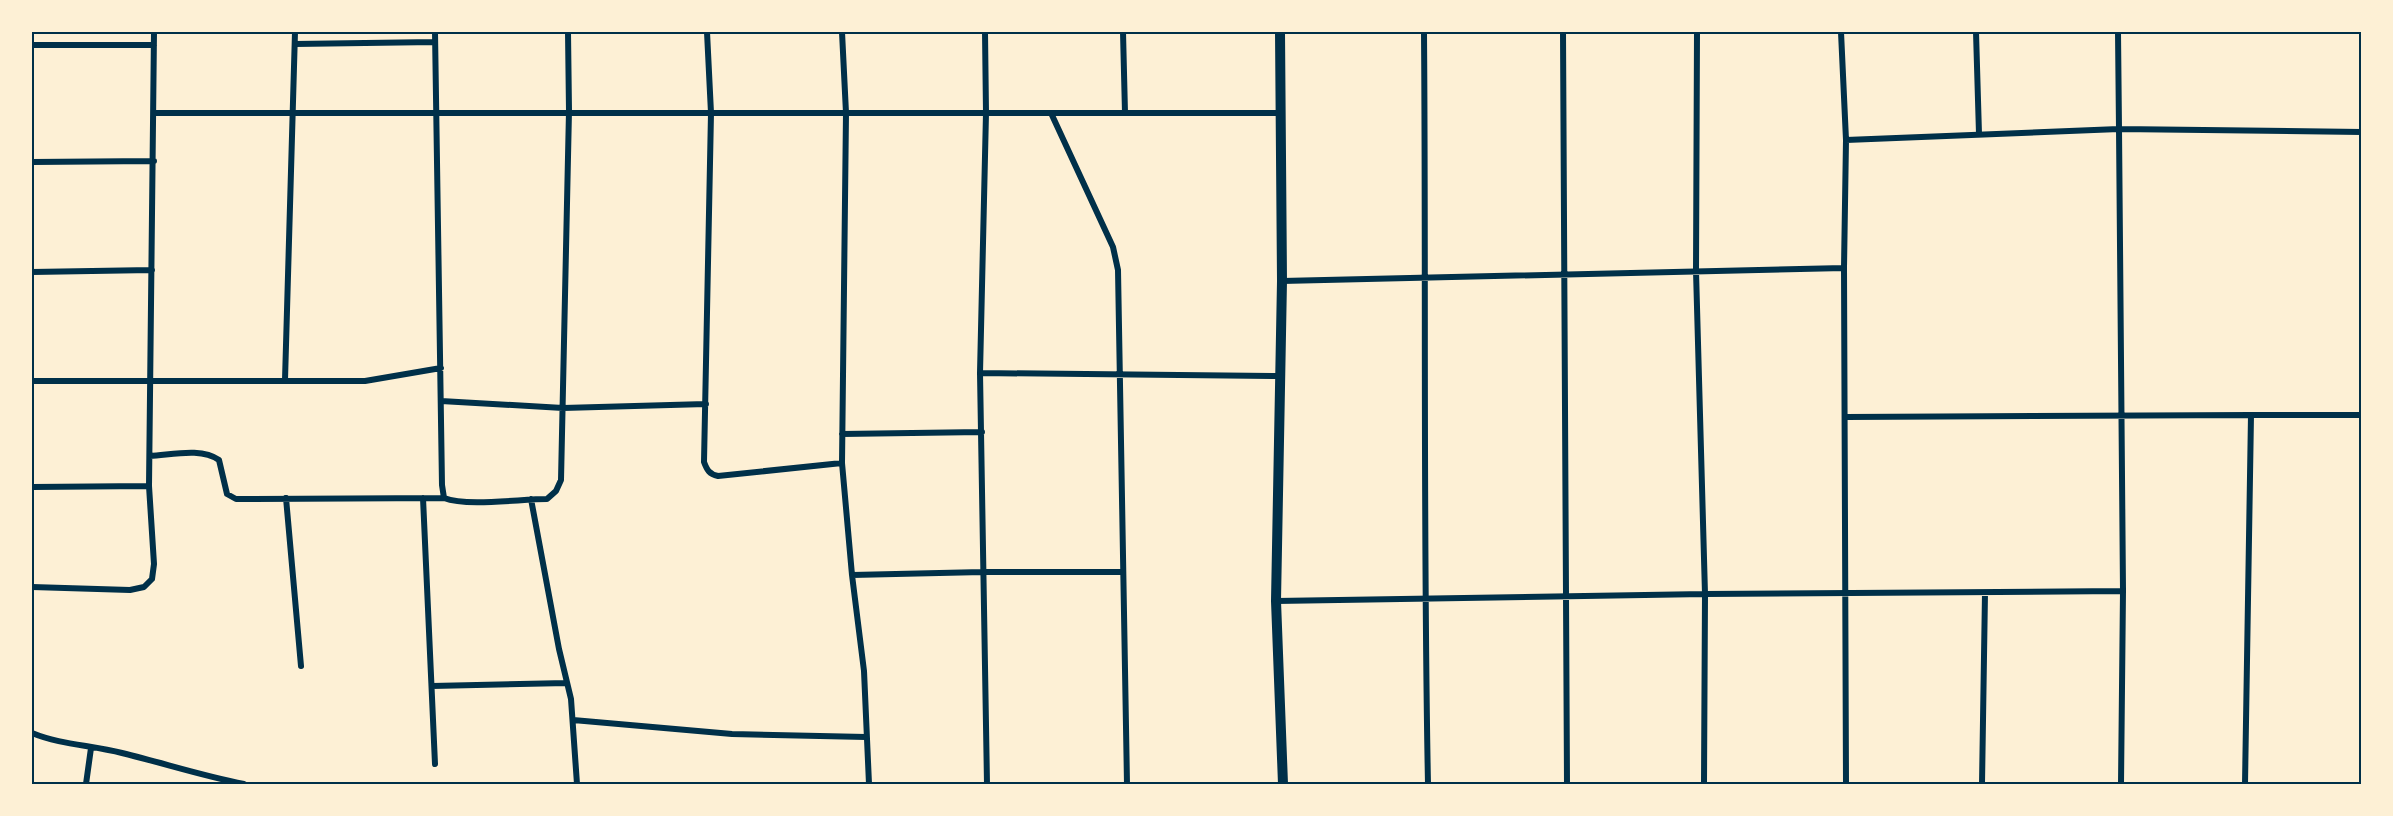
<svg xmlns="http://www.w3.org/2000/svg" width="2393" height="816" font-family="Helvetica,sans-serif">
<rect width="100%" height="100%" fill="#fdf0d5"/>
<g fill="none" stroke-linecap="round" stroke-linejoin="round">
<!-- minor -->
<path stroke="#003049" stroke-width="6" d="M435,32L442,485L444,498C467,507 520,499 547,499L556,491L561,480L569,111L568,32
M707,32L711,113L704,462C707,470 709,474 718,476L842,463
M842,32L846,113L842,463L852,575L864,671L869,784
M985,32L986,113L980,373L987,784
M1123,32L1125,113
M1424,32C1426,283 1423,534 1428,784
M1563,32L1567,784
M1697,32L1696,271L1705,594L1704,784
M1841,32L1846,140L1844,268L1846,784
M1976,32L1979,134
M2118,32L2119,129L2362,132
M295,44L435,42
M32,45H154
M154,113H1280
M1051,113L1113,247L1118,270L1127,784
M1846,140L2119,129L2123,591
M32,162L154,161
M32,272L152,270
M1282,281L1844,268
M980,373L1280,376
M285,380L295,32
M32,381H365L441,368
M441,401L563,408L706,404
M1846,417L2251,415
M842,434L982,432
M150,456C171,455 201,447 219,460L227,494L236,499L444,498
M32,487L149,486
M286,498L301,666
M423,498L435,764
M531,499L559,649L571,699L577,784
M852,575L983,572H1122
M32,587L130,590L144,587L152,579L154,564L149,486L154,32
M1276,601L1705,594L2123,591L2121,784
M432,686L567,683
M573,720L732,734L866,737
M32,733C61,745 92,745 122,753C163,763 203,776 244,784
M86,784L91,748
M1982,784L1985,593
M2245,784L2251,415H2362"/>
<!-- tertiary -->
<path stroke="#003049" stroke-width="10" d="M1280,32L1282,281L1276,601L1283,784"/>
</g>
<!-- border -->
<rect width="2393" height="816" fill="none" stroke="#fdf0d5" stroke-width="66"/>
<rect x="33" y="33" width="2327" height="750" fill="none" stroke="#003049" stroke-width="2"/>
</svg>
